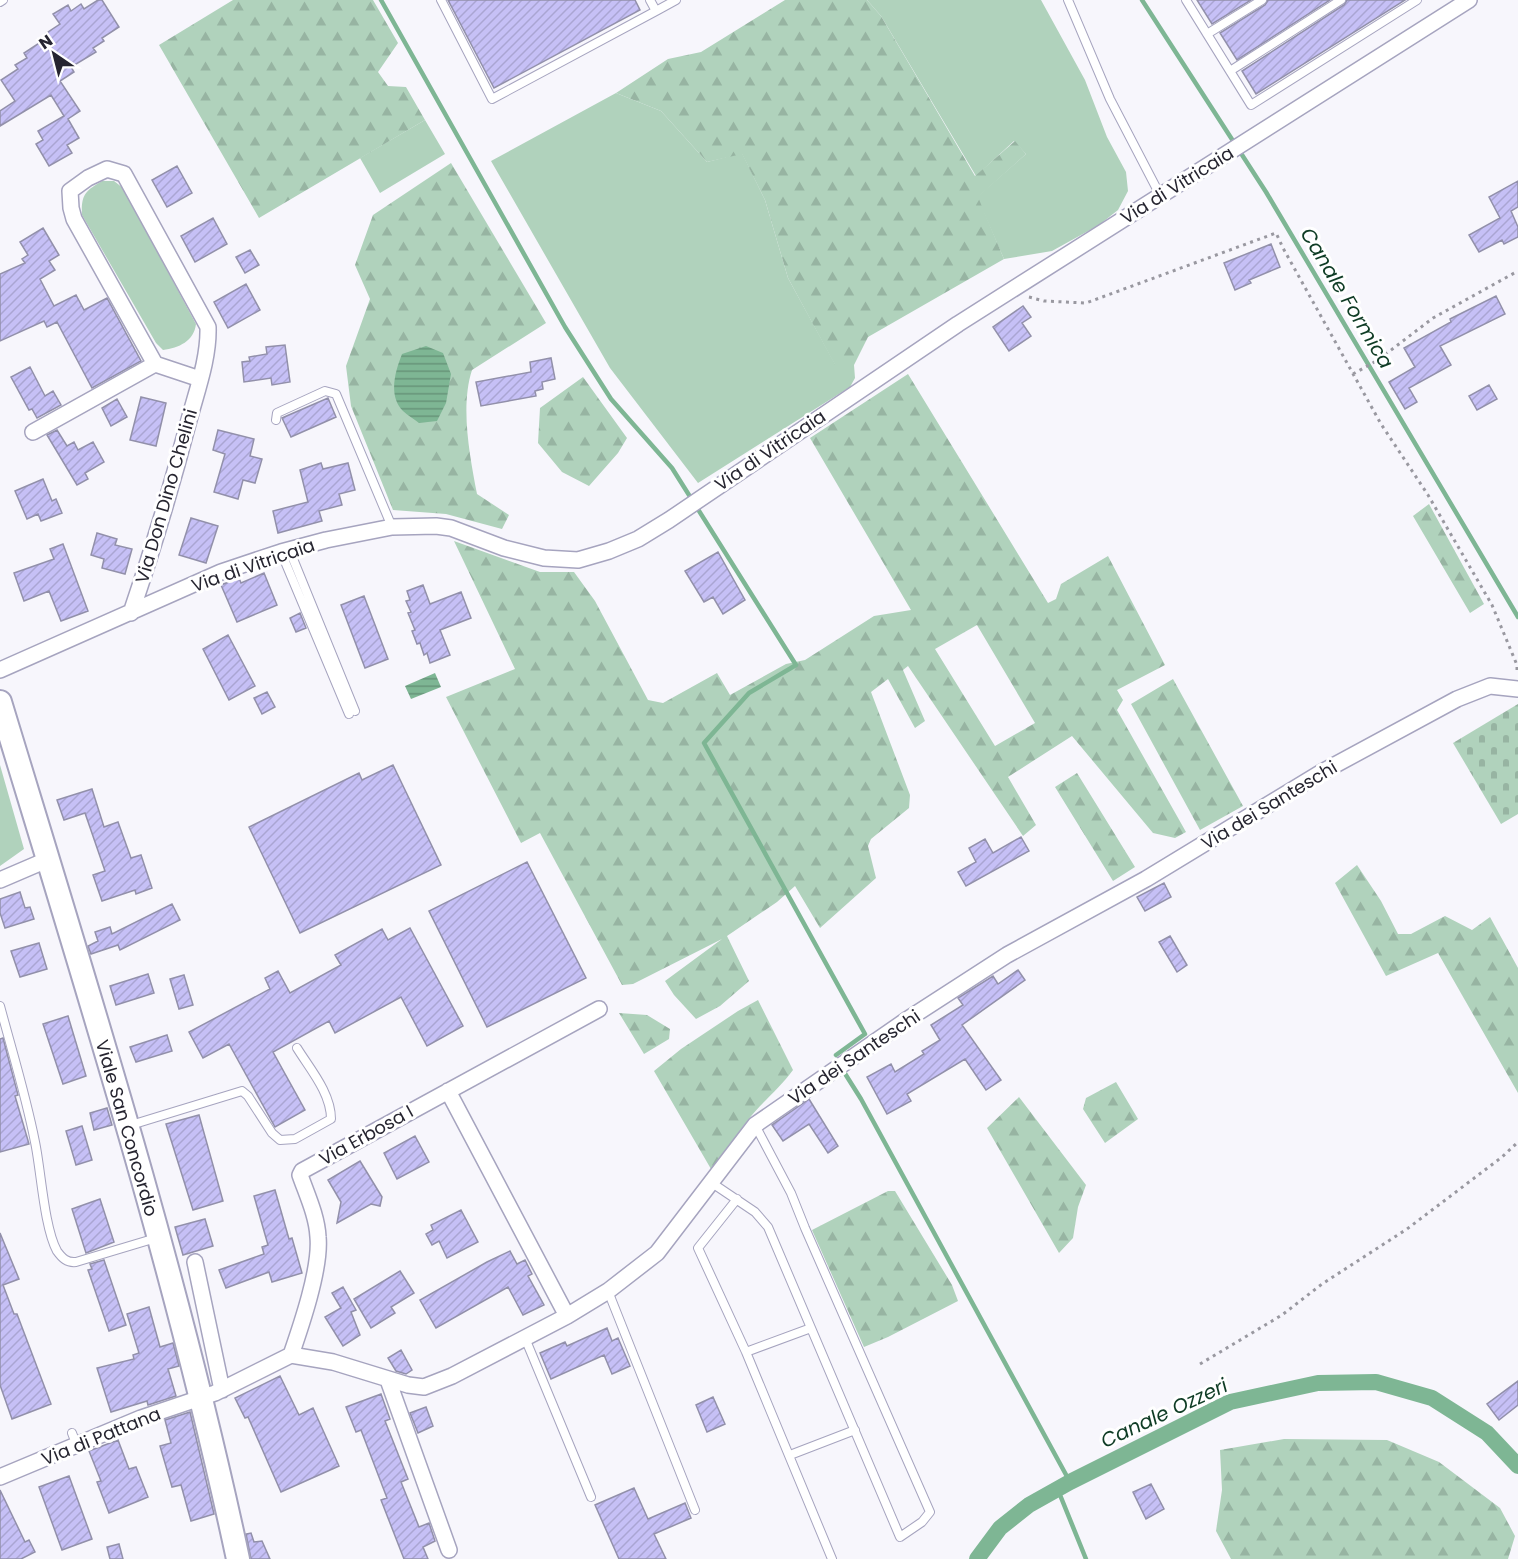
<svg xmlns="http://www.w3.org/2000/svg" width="1518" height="1559" font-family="Poppins,sans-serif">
<defs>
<pattern id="forest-firs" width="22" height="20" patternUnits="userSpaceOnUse" patternTransform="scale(1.5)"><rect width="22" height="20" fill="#b0d2bc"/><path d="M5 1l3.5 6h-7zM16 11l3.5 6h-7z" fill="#97b4a2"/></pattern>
<pattern id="cemetery-stones" width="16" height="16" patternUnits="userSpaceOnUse" patternTransform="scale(1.5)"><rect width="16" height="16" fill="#b0d2bc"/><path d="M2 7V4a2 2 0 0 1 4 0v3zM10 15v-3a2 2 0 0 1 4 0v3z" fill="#97b4a2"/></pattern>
<pattern id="water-rules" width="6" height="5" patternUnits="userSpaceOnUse" patternTransform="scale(1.5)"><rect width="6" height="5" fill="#7eb694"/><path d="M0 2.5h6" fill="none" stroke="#679479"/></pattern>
<pattern id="building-hatch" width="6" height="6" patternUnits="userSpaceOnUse" patternTransform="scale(1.5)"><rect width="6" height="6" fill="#c6c0f6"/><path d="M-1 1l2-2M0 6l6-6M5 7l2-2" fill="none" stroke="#aaa5d3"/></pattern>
</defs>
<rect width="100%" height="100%" fill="#f7f6fc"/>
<!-- green -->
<path fill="#b0d2bc" d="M867,0H1041L1085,80L1107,137L1126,172L1128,191L1118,210L1099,225L1052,251L1004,259L977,197L1026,154L1014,141L976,176L881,16Z
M616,93L661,111L707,162L742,153L765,200L788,278L835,364L854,365L855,378L850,387L698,483L610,368L491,161Z
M425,120L445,154L380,193L360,158Z
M102,181H114L123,188L196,324C194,341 179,348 163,350L156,343L82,215C81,195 85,191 102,181Z
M0,765L24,849L0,866Z"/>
<!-- forest -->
<path fill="url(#forest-firs)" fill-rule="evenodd" d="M233,0H373L398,43L378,72L388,86L406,87L425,120L259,218L159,45Z
M785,0H867L881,16L975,176L1015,141L1026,154L978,197L1004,259L868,337L854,365H835L788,278L765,200L742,154L707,162L661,111L616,93L668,59L701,52Z
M451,163L546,323L472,370C460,407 470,457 477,494L509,515L502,529L446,514L393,510L351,406L346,366L370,299L355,265L373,215Z
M908,374L1048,603L1056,599L1061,584L1108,556L1165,665L1117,690L1123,700L1117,710L1186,832L1175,838L1153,833L1072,736L1008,777L1036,825L1023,836L908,666L903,670L925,721L915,728L888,679L871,692L910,795L909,808L871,839L868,846L876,878L820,928L795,886L777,902L727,936L749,981L720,1006L696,1019L674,995L665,981L722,939L633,984L622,985L540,833L521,843L446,697L515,669L454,541L540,572H574L595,601L648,700L663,703L717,673L730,695L786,664L805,660L874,616L911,610L810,438ZM977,625L1035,723L995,746L935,649Z
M583,377L627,438L618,453L589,486L562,472L538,443L540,408Z
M1429,504L1484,604L1470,613L1413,516Z
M1173,679L1243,806L1200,830L1131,704Z
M1077,773L1135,867L1113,881L1055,787Z
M1357,865L1381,901L1398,934H1411L1445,916L1472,930L1490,917L1518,968V1093L1438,953L1386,976L1335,883Z
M758,1000L793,1070C780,1088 762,1102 748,1120C734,1137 729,1152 711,1169L654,1071L681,1049L738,1011Z
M619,1013L647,1015L670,1029L669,1039L644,1054Z
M1116,1082L1138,1119L1105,1143L1083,1109L1086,1098Z
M1019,1097L1086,1185L1078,1207L1073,1238L1059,1253L987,1128Z
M888,1191H895L952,1285L958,1301L888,1337L864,1347L812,1230Z
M1284,1439L1387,1440L1439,1462L1500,1508L1515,1536L1508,1559H1231L1216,1531L1222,1490L1220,1450Z"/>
<!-- cemetery -->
<path fill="url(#cemetery-stones)" d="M1518,704V814L1501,824L1453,743Z"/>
<!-- water -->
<path fill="url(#water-rules)" d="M426,346L443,353L451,374L446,403L437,421L419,423C414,419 407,415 403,411C388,396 395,372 402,354Z
M435,673L441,687L411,699L405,686Z"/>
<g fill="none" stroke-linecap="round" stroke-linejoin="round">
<!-- stream -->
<path stroke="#7eb694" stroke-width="4.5" d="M381,0L565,327L611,399L672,468L796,665L749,693L704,743L865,1034L836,1055
M1142,0L1266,192L1518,617
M844,1072L861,1099L1070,1482
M1058,1490L1086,1559"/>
<!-- canal -->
<path stroke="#7eb694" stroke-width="16" d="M977,1559L1000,1528L1029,1505L1070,1482L1230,1402L1318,1383L1376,1382L1432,1398L1487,1433L1518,1466"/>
</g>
<!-- building -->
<path fill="url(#building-hatch)" stroke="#9290aa" stroke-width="1.5" d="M98,0H102L119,27L102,38L104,41L93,48L96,52L71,67L74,72L60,81L80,111L68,119L79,138L67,145L72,153L49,166L36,144L43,140L38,131L64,116L51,95L0,126V111L15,101L1,80L18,69L15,65L27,58L24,53L47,38L45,34L60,24L53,14L68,5L71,11L81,4L84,9Z
M448,0H635L640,10L494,88Z
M1197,0H1251L1212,24Z
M1268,0H1330L1237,60L1220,33L1265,5Z
M1347,0H1405L1256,94L1242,71L1344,5Z
M177,166L192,193L167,207L152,180Z
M1518,181V207L1511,211L1518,227V237L1504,244L1502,240L1479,252L1469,235L1500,218L1489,197Z
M213,218L227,244L195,262L181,236Z
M43,228L59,255L49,261L55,270L40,279L54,306L76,295L84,310L107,298L141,361L92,388L57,322L47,327L44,321L0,341V274L25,263L22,259L28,255L20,242Z
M1271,244L1280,267L1249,280L1251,283L1235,290L1224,263Z
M250,250L259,265L245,273L236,257Z
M246,284L260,310L228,328L214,302Z
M1496,296L1505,314L1440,346L1451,365L1409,388L1417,402L1405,409L1389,382L1415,367L1404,348L1451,322L1450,319Z
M1023,306L1031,317L1022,323L1031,336L1009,351L993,327Z
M285,345L290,382L272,385L271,378L244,382L242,362L250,361L249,357L267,354L266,347Z
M551,358L555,379L542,382L543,389L535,391L536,396L481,406L476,382L531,372L530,362Z
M30,367L45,396L53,391L61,405L37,418L32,409L29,410L11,377Z
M1489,385L1497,399L1477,410L1469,396Z
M141,397L166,403L156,446L130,440Z
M328,398L336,417L291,437L282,418Z
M117,399L127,417L111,426L102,408Z
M57,430L67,446L74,442L78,450L93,442L104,462L85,473L88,479L77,485L47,435Z
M218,430L254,439L250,456L262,459L255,483L243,480L238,499L214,492L225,454L213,450Z
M321,463L323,469L348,463L355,490L339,494L342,505L319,511L322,521L278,533L273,511L308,502L300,470Z
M43,479L52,501L56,499L62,513L41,521L38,514L27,519L15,491Z
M191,518L218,526L206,563L179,555Z
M97,533L117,539L115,545L132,549L125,574L102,568L104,559L91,555Z
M63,544L88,611L61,621L49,591L24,601L14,573L54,559L50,549Z
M718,552L745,600L723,614L713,597L704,602L685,571Z
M264,573L277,605L237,622L221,585L239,578L241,583Z
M423,585L430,604L461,592L471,618L440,630L450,655L430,663L427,653L424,655L420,643L417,644L412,631L415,630L408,613L411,612L406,601L410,600L407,591Z
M364,596L388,659L365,668L341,605Z
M300,613L306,628L296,632L290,618Z
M228,635L255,686L229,700L203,649Z
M267,692L275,707L262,714L254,698Z
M393,765L441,865L300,933L249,827L359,773L362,780Z
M92,789L104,827L118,822L131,858L141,855L152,888L136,894L135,890L102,901L93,875L105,871L85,813L64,820L57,800Z
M1021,837L1029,851L966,886L958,872L976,862L969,848L985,839L993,853Z
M527,862L586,978L487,1027L429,911Z
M1164,883L1171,897L1145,911L1137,897Z
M20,892L25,908L30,907L34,919L5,928L0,913V899Z
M172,904L180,920L120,950L118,945L91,954L88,946L98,941L95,932L110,927L112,934Z
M410,928L463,1026L427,1046L401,997L335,1033L329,1021L273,1052L305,1110L275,1127L229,1044L203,1058L189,1032L270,989L265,978L278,971L290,993L341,965L335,955L382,929L388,940Z
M1170,936L1187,965L1177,972L1159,942Z
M39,943L47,969L20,977L11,951Z
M1018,970L1025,980L962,1025L1001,1080L986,1090L965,1059L907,1094L911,1101L887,1114L867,1077L891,1064L895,1072L924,1054L922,1051L940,1040L931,1025L963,1005L958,998L993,976L998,984Z
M148,974L154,993L116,1005L110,986Z
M184,975L193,1005L179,1009L170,979Z
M68,1016L86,1076L63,1084L43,1024Z
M167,1035L172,1051L136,1062L130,1047Z
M3,1038L18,1095L15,1096L29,1144L0,1152V1039Z
M809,1099L838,1146L828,1153L809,1124L783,1141L772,1125Z
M107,1108L112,1125L94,1130L90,1113Z
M199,1115L223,1201L193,1210L166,1124Z
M82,1126L92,1160L76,1165L66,1131Z
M415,1136L429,1162L397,1179L384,1153Z
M360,1161L382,1197L380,1206L371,1204L337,1223L341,1202L328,1180Z
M275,1190L289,1239L292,1238L302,1273L272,1282L269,1272L226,1288L219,1270L264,1254L262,1247L268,1245L254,1196Z
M100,1199L114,1242L86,1253L72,1209Z
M461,1210L478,1242L447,1258L439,1241L432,1245L426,1234L433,1230L431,1225Z
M205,1219L213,1246L183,1255L175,1227Z
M0,1233L19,1279L3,1285L14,1314H17L51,1404L12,1419L0,1385Z
M510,1251L517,1264L525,1260L532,1274L528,1276L544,1305L523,1315L508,1287L436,1328L420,1300L487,1262Z
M104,1260L126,1325L109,1331L88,1270L92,1269L90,1264Z
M400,1271L414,1293L391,1307L395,1313L371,1328L354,1299Z
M343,1287L356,1310L351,1312L360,1335L343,1346L325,1317L341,1308L332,1293Z
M149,1307L160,1347L173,1343L179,1366L168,1369L176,1396L148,1405L147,1401L111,1412L97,1368L134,1359L133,1355L139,1353L127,1314Z
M607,1328L612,1341L618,1338L630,1366L612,1374L604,1355L551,1379L540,1353L565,1342L567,1346Z
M401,1350L412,1370L406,1374L396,1371L388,1358Z
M280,1376L299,1415L313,1408L339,1466L281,1492L248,1417L245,1418L235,1398Z
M1518,1381V1405L1499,1420L1487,1404Z
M381,1394L390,1419L385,1421L408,1479L401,1482L419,1527L429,1523L435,1541L423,1547L428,1559H404L381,1500L387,1498L361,1430L356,1432L346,1407Z
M713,1397L725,1424L707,1432L696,1405Z
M426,1407L433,1426L418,1433L410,1413Z
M190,1412L214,1514L191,1521L181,1485L172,1487L160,1446L171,1443L165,1420Z
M118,1440L129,1469L136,1467L148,1497L109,1513L97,1482L101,1481L89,1451Z
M69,1476L92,1539L62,1550L39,1487Z
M1151,1484L1164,1509L1146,1519L1133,1492Z
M634,1488L648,1519L685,1503L691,1518L654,1534L666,1559H619L595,1505Z
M0,1490L25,1542L29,1540L35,1552L21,1559H0Z
M251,1533L254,1542L262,1541L270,1559H251L246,1534Z
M119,1544L123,1559H110L107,1547Z"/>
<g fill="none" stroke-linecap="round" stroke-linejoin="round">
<!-- lane casing -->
<g stroke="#a6a4bf" stroke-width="10">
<path id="lane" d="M441,0L492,99L656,11
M650,0L656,11L676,0
M1068,0L1110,99L1160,195
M1186,0L1251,105L1417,0
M0,2L3,0
M1207,34L1262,0
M1230,71L1341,0
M276,420L277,413L325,391L336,394L392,527
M289,549L355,711
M281,552L349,714
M0,1006C12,1051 26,1096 35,1142C41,1170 44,1227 57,1251C62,1258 67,1263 76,1262L156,1238
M131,1125L242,1091L248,1096L272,1133L280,1140L295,1139L331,1119C331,1093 310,1069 297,1048
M712,1183L755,1212L768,1227L900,1537L922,1522L930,1512L805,1228L791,1193L755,1125
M737,1199L698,1248L746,1352L832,1559
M608,1291L695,1510
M525,1338L591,1497
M746,1352L811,1328
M72,1433L77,1446
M790,1455L855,1430"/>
</g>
<!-- street casing -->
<g stroke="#a6a4bf" stroke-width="18">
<path id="street" d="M33,432L155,364
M131,613C153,549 172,485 189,420C197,390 209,358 208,327L124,174L107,169L88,178L70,191L71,208L74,219L155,364L200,379
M0,670L221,572L281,552L326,540L392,527L436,526L451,528L504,548L544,558L578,560L609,551L638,539L669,520L958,324L1469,0
M0,880L49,859
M448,1091L567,1316
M195,1262L222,1390
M291,1355C301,1326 321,1268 318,1237C317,1216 307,1195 300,1175L302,1171L599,1009
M388,1380L449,1550
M0,1477L141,1418L215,1393L291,1355L333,1362L408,1385L424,1387L452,1376L567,1316L608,1291L657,1253L755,1125L908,1019L1007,955L1146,879L1322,772L1457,699L1490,686L1518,689"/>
</g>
<!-- secondary casing -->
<g stroke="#a6a4bf" stroke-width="26">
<path id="secondary" d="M0,702C86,985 176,1269 238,1559"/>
</g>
<!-- path -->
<path stroke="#9998a0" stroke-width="3" stroke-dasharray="3 4.5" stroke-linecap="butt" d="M1029,297L1044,301L1086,303L1276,233L1283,248L1381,424L1428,495L1492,605L1517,665V674
M1353,374L1378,360L1433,318L1518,271
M1200,1364L1282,1315L1322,1284L1407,1229L1502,1157L1518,1142"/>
<!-- lane -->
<use href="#lane" stroke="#fff" stroke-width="8"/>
<!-- street -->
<use href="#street" stroke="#fff" stroke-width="15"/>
<!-- secondary -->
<use href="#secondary" stroke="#fff" stroke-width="22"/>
</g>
<g text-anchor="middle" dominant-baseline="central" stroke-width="6" stroke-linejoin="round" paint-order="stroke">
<!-- street labels -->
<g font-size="18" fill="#262530" stroke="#fff">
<text transform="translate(1177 185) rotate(-32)">Via di Vitricaia</text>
<text transform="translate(770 450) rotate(-34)">Via di Vitricaia</text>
<text transform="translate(166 496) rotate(-74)">Via Don Dino Chelini</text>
<text transform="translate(253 565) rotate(-19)">Via di Vitricaia</text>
<text transform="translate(1269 805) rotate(-31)">Via dei Santeschi</text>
<text transform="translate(854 1057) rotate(-34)">Via dei Santeschi</text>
<text transform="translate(127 1128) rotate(74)">Viale San Concordio</text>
<text transform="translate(366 1135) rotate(-29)">Via Erbosa I</text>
<text transform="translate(101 1436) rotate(-22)">Via di Pattana</text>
</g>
<!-- water labels -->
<g font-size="20" font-style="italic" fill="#0f3c25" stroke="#fff">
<text transform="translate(1347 298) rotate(59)">Canale Formica</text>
<text transform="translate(1164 1413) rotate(-25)">Canale Ozzeri</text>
</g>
</g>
<!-- north arrow -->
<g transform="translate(54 54) rotate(325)" stroke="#ffffff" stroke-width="4.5" paint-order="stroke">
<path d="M0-4.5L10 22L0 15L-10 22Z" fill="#262530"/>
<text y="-9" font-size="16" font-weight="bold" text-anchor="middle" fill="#262530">N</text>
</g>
</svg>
